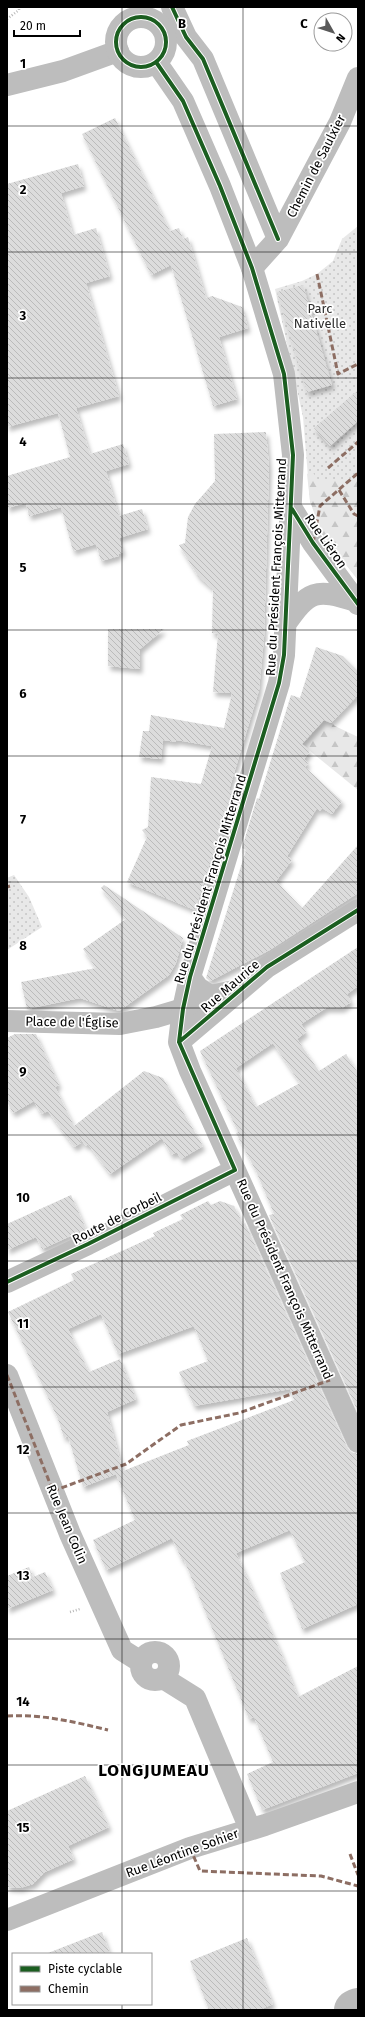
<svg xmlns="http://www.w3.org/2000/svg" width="365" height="2017" font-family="'Fira Sans',sans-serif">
<defs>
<pattern id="green-dots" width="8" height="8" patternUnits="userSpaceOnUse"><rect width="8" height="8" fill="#e8e8e8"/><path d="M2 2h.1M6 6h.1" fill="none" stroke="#c5c5c5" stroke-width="1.8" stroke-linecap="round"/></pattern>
<pattern id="forest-firs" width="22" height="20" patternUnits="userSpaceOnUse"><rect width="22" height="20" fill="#e8e8e8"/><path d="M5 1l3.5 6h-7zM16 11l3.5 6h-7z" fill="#c5c5c5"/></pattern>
<pattern id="building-back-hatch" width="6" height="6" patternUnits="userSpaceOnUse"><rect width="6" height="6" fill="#dcdcdc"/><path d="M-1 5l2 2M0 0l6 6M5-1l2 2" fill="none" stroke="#bbb"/></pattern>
<filter id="shadow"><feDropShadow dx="2.5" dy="4.5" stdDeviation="2" flood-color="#0004"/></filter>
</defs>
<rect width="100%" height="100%" fill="#fff"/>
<!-- green -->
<path fill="url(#green-dots)" d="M358,226V580L322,534L310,501L303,417L275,289L302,281L317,274L333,261L342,239Z
M14,875L29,897L42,927L7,950V878Z"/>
<!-- forest -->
<path fill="url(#forest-firs)" d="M312,471L318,480L351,479L358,482V580L322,534L310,501L307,474Z
M326,717L335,726L358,737V790L310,751L298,745Z"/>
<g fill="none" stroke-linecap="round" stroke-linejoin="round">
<!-- river -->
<path stroke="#bababa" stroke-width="40" d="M354,2010L358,2008"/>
</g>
<!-- building -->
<path fill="url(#building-back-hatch)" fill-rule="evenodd" filter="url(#shadow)" d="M115,118L170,231L179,228L183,239L188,237L206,298L212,296L242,307L248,328L219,337L237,399L213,406L171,265L151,275L82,134Z
M78,164L84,186L61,193L73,235L96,228L110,276L86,283L119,396L76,408L90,454L123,444L129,464L106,471L119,516L142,509L148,529L119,538L123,552L118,554L119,556L101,561L96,544L73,551L61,507L29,516L26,503L7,508V476L70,457L58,413L7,427V184Z
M303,285L332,385L307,392L277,292Z
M358,390V421L330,446L314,428Z
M266,432L269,467L264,638L259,690L229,790L233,791L195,910L127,882L147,837L142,830L148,827L151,777L201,784L212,746L176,740V742L163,740L161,759L139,757L143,731H149L151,715L224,728L232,693L213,692L218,634L212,633L213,589L198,576L179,545L185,543L188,517L195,504L215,481L214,434Z
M108,629H164L140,649V669L108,666Z
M316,647L343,656L358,671V695L331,723L324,720L302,744L310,751L304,759L308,763L305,767L342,801L332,814L322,808L320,811L317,808L287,856L292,860L276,881L302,908L358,845V893L268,951L210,981L206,978L246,850L242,848L257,798L259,799L291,695L300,698Z
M104,885L183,938L176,963L169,975L119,1011L80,998L27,1009L21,982L96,968L83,949L126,919L101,888Z
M358,947V986L347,994L351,1002L342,1008H326L301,1024L306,1032L297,1039L319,1071L346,1054L358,1073V1412L269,1215L274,1214L256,1171L236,1133L238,1132L200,1051ZM273,1043L300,1083L256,1107L236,1068Z
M15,1034H36L59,1085L55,1087L74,1126L144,1071L163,1078L203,1146L181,1159L177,1152L171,1155L162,1138L110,1174L88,1144L86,1146L77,1134L81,1143L74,1147L48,1111L41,1114L34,1101L13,1113L7,1102V1038Z
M71,1195L86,1229L42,1249L36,1237L7,1250V1224Z
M208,1201L211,1205L220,1201L234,1206L243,1224L245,1223L347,1447L351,1452L358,1454V1604L302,1629L280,1573L305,1562L290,1530L236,1553L281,1653L298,1697L358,1666V1773L262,1810L247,1774L273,1762L254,1717L249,1719L184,1560H182L172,1538L106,1570L93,1540L135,1520L116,1474L83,1487L68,1436L64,1438L58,1419L8,1312L74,1280L71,1274L155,1236L153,1233L183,1219L180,1215ZM101,1314L118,1354L194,1326L208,1361L179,1372L194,1406L290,1389L294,1400L187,1441L189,1445L123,1471L107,1412L136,1399L120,1359L89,1372L68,1329Z
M29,1567L33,1577L45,1572L53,1590L7,1609V1576Z
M85,1776L109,1827L68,1846L74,1859L45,1872L33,1884L20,1888L7,1887V1811Z
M102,1932L110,1954H48V1953Z
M247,1938L273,2004L259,2010H209L190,1961Z"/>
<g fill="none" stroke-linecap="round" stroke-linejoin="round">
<!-- path -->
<path stroke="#b8b8b8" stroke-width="2.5" stroke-dasharray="1 2" stroke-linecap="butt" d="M7,19L19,10V7
M70,1612L80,1609"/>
<!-- minor -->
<path stroke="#bdbdbd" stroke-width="22" d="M172,7L186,37L203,59L278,239
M7,85L63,71L118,51
M252,268L278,239L340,122L358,78
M7,1021L120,1024L156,1017L183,1009L210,996
M7,1375L70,1534L122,1650L141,1662
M141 1666a14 14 0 1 1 28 0a14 14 0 1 1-28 0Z
M163,1678L195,1698L250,1829
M7,1920L190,1848L265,1825L358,1792"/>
<!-- major -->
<path stroke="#bdbdbd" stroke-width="22" d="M116 42a25 25 0 1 1 50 0a25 25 0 1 1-50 0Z
M156,62L183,101L220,186L252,268L284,374L293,455L284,655L279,683L190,977L183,1009L179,1042L190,1071L358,1442
M292,509L313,543L358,604
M284,626C309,590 315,588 356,601
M190,977L198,988L210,996L239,990
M179,1042L267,967L358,910
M7,1282L88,1244L235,1170"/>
<!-- quiet -->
<path stroke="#8d6e63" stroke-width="3" stroke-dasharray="6 3" stroke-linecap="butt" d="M317,274L338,374L358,364
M328,468L358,442
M339,490L354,514L358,516
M313,543L320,506L358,473
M7,887L10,886
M7,1375L70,1534
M53,1491L126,1464L181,1425L239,1413L330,1380
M7,1716C42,1714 75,1722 108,1730
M190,1848L200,1871L321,1876L358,1886
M350,1854L358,1875"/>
<!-- cycleway casing -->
<g stroke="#fff" stroke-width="6">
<path id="cycleway" d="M172,7L186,37L203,59L278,239
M116 42a25 25 0 1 1 50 0a25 25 0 1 1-50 0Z
M292,509L313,543L358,604
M179,1042L267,967L358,910
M7,1282L88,1244L235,1170L179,1042L183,1009L190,977L279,683L284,655L293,455L284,374L252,268L220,186L183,101L156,62"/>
</g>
<!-- cycleway -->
<use href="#cycleway" stroke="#1b5e20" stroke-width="4"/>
</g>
<!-- grid -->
<path fill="none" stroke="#000" stroke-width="1" stroke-opacity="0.55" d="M122,7V1954M243,7V2010M7,126H358M7,252H358M7,378H358M7,504H358M7,630H358M7,756H358M7,882H358M7,1008H358M7,1135H358M7,1261H358M7,1387H358M7,1513H358M7,1639H358M7,1765H358M7,1891H358M122,2004V2010"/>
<g text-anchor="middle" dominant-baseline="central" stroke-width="3.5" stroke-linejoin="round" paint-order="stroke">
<!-- street labels -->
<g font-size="13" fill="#000" stroke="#fff">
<text transform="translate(316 166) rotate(-63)">Chemin de Saulxier</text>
<text transform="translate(326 541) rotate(55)">Rue Liéron</text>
<text transform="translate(276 567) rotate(-87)">Rue du Président François Mitterrand</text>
<text transform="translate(210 879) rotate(-73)">Rue du Président François Mitterrand</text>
<text transform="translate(230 986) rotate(-41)">Rue Maurice</text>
<text transform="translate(72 1022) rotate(1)">Place de l'Église</text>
<text transform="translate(117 1218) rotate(-27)">Route de Corbeil</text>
<text transform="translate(285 1279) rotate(66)">Rue du Président François Mitterrand</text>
<text transform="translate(67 1524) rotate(67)">Rue Jean Colin</text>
<text transform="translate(182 1853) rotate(-20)">Rue Léontine Sohier</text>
</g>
<!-- park labels -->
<g font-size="13" fill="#2d2d2d" stroke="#fff">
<text x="320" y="308">Parc<tspan x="320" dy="15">Nativelle</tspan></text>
</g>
<!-- district labels -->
<g font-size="17" font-weight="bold" letter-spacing="1" fill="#000" stroke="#fff">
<text x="154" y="1770">LONGJUMEAU</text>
</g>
</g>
<g font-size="13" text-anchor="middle" font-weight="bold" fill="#000" stroke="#fff" stroke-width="3.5" stroke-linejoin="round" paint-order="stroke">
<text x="182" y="28">B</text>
<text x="304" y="28">C</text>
<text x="23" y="68">1</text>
<text x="23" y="194">2</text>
<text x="23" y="320">3</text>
<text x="23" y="446">4</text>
<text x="23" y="572">5</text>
<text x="23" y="698">6</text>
<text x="23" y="824">7</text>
<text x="23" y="950">8</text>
<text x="23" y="1076">9</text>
<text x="23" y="1202">10</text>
<text x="23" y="1328">11</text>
<text x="23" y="1454">12</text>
<text x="23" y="1580">13</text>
<text x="23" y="1706">14</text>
<text x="23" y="1832">15</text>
</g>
<!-- border -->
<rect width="365" height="2017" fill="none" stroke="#000000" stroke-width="16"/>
<!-- legend -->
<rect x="12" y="1953" width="140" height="52" fill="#ffffff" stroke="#999999"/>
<rect x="20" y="1966" width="20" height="6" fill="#1b5e20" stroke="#999999"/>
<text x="48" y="1973" font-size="12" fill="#000000">Piste cyclable</text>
<rect x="20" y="1986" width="20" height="6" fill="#8d6e63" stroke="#999999"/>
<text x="48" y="1993" font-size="12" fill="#000000">Chemin</text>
<!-- north arrow -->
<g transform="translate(333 32) rotate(129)"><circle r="19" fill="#ffffff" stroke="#999999"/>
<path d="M0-3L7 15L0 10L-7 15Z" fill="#595959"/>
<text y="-6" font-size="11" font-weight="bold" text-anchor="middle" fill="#000000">N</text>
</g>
<!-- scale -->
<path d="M14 30v6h66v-6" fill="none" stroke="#000000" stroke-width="2"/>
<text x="20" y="30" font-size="12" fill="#000000" stroke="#ffffff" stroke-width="3" paint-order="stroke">20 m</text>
</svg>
